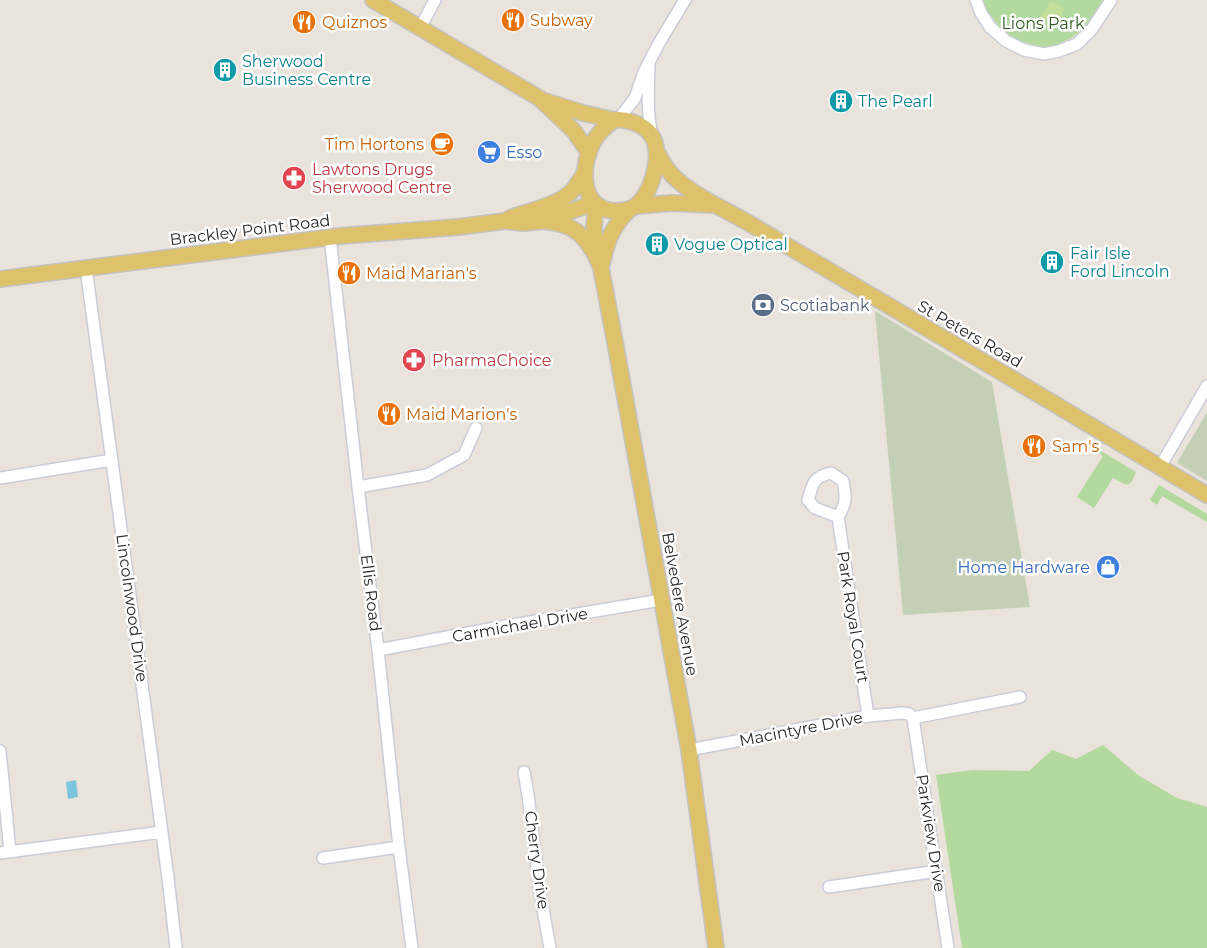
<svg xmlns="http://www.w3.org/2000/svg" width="1207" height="948" font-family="Montserrat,sans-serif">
<rect width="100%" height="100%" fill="#e9e3db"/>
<!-- green -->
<path fill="#b3d99e" d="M983,0H1103L1087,26L1071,38L1057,45L1043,47L1027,43L1008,36L997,24L987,10Z
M1083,440L1136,472C1130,490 1126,485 1113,478L1094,508L1077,497L1103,456L1081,442Z
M1159,485L1207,514V522L1162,496L1157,505L1150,500Z
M1103,745L1138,775L1177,798L1207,807V948H962L936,775L972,770L1029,771L1052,750L1076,759Z"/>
<!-- cemetery -->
<path fill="#c3d0b5" d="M875,311L992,382L1030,607L903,615Z
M1207,412V481L1177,463Z"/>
<!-- pitch -->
<path fill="#c4df9b" d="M1051,1L1065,9L1055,26L1041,17Z"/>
<!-- water -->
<path fill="#7bc6de" d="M76,780L78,797L68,799L66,782Z"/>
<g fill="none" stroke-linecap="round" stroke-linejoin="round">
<!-- minor casing -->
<g stroke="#cacdd8" stroke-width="14">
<path id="minor" d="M976,0L981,13L990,27L1006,41L1024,50L1044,54L1059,51L1077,44L1092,29L1111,0
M420,28L435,0
M649,67C648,90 647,113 652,136
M618,120L635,98L644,72L659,43L685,0
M330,237L358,487L378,650L399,847L412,948
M86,268L168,878L176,948
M1160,467L1207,386
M0,478L112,460
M358,487L427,475L464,455L476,428
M838,517L815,508L808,500C813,483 813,477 831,473L843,481C846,497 847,502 838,517L868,716
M378,650L500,627L661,600
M913,718L948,948
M913,718L1020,697
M689,750L868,716L903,713L909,714L913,718
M0,751L10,851
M524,772L528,795L540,892L550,948
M0,853L162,832
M323,858L399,847
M829,887L937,871"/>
</g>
<!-- major casing -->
<g stroke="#c3c3c3" stroke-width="18">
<path id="major" d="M373,0L539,98L574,131L589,153
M545,101L583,113L614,120
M614,120C620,119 626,120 632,122C640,124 649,130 653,138C662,156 652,195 634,207C629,210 622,211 616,211C578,210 580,163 595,139C600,131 606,126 614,120Z
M657,152C661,160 666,168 672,175C690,194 724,209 747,222C901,313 1054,403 1207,495
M596,204L594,227L595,254L601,268L615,342L689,750L716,948
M636,206L672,203L714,205
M510,218C530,210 555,207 571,192C577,186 581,179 585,172
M544,221C571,224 581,231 595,254
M601,268C607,242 610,229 629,210
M0,279L340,236L458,227L505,221L523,223L543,221L594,203"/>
</g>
<!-- minor -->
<use href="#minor" stroke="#fff" stroke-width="11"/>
<!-- major -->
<use href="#major" stroke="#dec16b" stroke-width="15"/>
</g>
<!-- icons -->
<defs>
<g id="restaurant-disc" transform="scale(1.25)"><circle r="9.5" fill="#e8710a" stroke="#fff"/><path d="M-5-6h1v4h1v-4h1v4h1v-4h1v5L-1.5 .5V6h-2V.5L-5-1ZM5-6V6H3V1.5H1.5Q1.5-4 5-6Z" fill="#fff"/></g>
<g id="building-disc" transform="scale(1.25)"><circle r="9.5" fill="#0f9aa8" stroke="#fff"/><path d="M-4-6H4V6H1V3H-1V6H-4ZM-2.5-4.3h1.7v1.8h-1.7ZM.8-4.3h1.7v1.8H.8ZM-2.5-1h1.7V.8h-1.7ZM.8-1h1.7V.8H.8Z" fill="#fff"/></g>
<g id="cafe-disc" transform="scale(1.25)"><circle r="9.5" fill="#e8710a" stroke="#fff"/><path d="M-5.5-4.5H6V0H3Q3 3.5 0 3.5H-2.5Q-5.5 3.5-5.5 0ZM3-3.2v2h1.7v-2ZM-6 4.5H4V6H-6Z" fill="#fff"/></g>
<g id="supermarket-disc" transform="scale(1.25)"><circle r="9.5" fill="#3f7fe0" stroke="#fff"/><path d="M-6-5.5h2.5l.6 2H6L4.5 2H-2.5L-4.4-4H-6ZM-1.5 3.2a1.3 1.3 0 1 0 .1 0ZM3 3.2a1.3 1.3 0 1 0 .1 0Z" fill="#fff"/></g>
<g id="pharmacy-disc" transform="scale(1.25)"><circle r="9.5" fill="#e0444e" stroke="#fff"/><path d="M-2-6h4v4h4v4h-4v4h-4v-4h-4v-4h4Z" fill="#fff"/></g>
<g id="bank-disc" transform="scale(1.25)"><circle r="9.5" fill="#5c6f8a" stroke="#fff"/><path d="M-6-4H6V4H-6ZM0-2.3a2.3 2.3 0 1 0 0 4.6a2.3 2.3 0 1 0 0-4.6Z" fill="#fff"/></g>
<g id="shop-disc" transform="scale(1.25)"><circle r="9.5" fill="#3f7fe0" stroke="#fff"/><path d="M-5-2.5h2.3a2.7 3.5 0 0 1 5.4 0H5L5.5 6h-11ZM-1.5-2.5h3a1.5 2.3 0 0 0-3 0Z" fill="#fff"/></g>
</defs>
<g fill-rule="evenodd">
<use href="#restaurant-disc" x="513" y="20"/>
<use href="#restaurant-disc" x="304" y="22"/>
<use href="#building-disc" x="225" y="70"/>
<use href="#building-disc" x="841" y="101"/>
<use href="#cafe-disc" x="442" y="144"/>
<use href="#supermarket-disc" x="489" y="152"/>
<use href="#pharmacy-disc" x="294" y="178"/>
<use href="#building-disc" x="657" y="244"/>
<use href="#building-disc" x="1052" y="262"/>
<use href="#restaurant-disc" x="349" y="273"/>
<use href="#bank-disc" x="763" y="305"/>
<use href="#pharmacy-disc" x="414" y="360"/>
<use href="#restaurant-disc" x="389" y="414"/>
<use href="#restaurant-disc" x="1034" y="446"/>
<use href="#shop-disc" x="1108" y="567"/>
</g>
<g text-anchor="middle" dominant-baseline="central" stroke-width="5" stroke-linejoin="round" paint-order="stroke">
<!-- food labels -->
<g font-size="16" fill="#c56008" stroke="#fff" text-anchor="start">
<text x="530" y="20">Subway</text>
<text x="322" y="22">Quiznos</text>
<text x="424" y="144" text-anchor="end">Tim Hortons</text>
<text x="366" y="273">Maid Marian's</text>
<text x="406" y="414">Maid Marion's</text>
<text x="1052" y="446">Sam's</text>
</g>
<!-- park labels -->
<g font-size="16" fill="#2f5b22" stroke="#fff">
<text x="1043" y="23">Lions Park</text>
</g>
<!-- culture labels -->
<g font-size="16" fill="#0d838f" stroke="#fff" text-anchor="start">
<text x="242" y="61">Sherwood<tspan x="242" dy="18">Business Centre</tspan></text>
<text x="858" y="101">The Pearl</text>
<text x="674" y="244">Vogue Optical</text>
<text x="1070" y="253">Fair Isle<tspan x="1070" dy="18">Ford Lincoln</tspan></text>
</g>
<!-- shop labels -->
<g font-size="16" fill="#366cbe" stroke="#fff" text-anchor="start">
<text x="506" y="152">Esso</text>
<text x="1090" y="567" text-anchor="end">Home Hardware</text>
</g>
<!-- health labels -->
<g font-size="16" fill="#be3a42" stroke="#fff" text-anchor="start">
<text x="312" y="169">Lawtons Drugs<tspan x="312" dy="18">Sherwood Centre</tspan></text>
<text x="432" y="360">PharmaChoice</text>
</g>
<!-- street labels -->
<g font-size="16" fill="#282828" stroke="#fff">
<text transform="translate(250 230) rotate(-7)">Brackley Point Road</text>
<text transform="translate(970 334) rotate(30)">St Peters Road</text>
<text transform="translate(371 593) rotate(83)">Ellis Road</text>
<text transform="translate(680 604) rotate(80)">Belvedere Avenue</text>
<text transform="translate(132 608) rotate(82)">Lincolnwood Drive</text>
<text transform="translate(853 617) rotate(81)">Park Royal Court</text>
<text transform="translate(520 625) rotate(-10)">Carmichael Drive</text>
<text transform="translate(801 729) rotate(-11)">Macintyre Drive</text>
<text transform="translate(931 833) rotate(81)">Parkview Drive</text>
<text transform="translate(537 860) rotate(82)">Cherry Drive</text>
</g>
<!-- service labels -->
<g font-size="16" fill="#4e5e75" stroke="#fff" text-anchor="start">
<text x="780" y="305">Scotiabank</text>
</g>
</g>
</svg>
